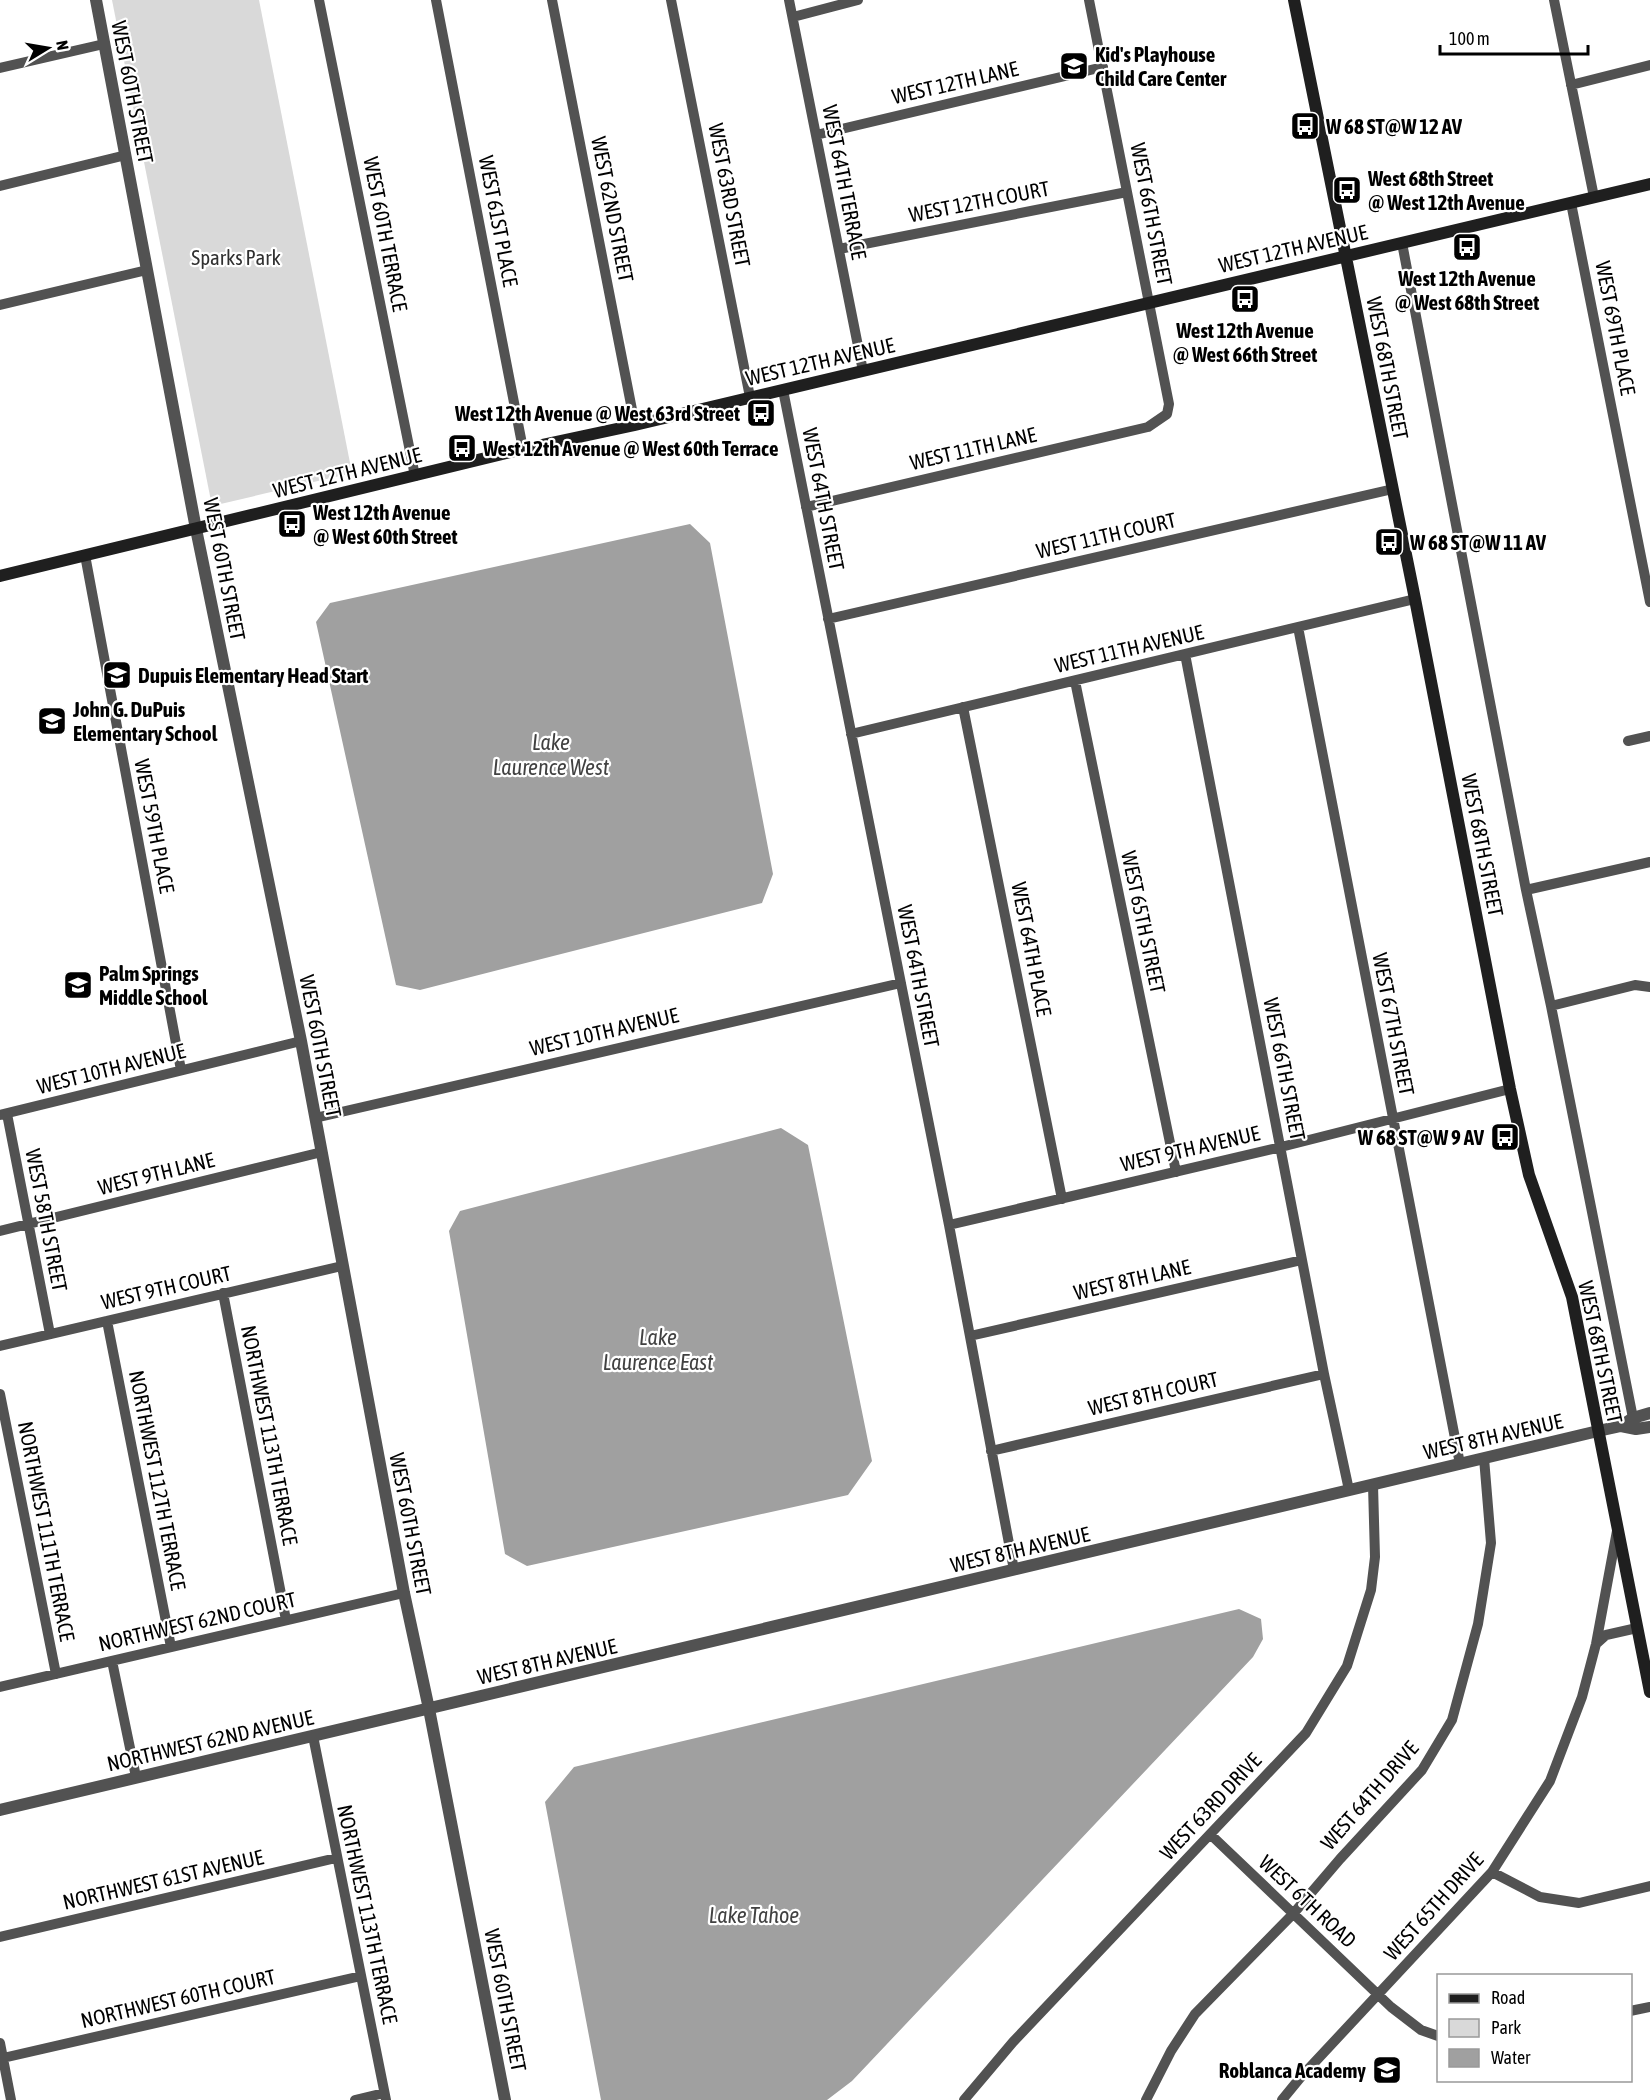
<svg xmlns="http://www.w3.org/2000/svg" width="1650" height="2100" font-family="'Asap Condensed',sans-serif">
<rect width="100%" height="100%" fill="#fff"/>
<!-- green -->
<path fill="#d9d9d9" d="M112,0H259L352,473L212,506Z"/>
<!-- water -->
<path fill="#a0a0a0" d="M690,524L710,543L773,874L762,903L420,990L396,985L316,622L330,603Z
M781,1128L808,1145L872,1461L848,1495L527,1566L505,1554L449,1231L460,1211Z
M1239,1609L1261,1619L1263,1639L1253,1657L852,2081L827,2100H601L545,1802L574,1767Z"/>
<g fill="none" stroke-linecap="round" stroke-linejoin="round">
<!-- minor -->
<path stroke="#525252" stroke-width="10" d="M319,0L415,476
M436,0L523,449
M552,0L635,425
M671,0L750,397
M789,0L863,371
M1554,0L1594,197
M793,17L858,0
M0,68L104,44
M1571,85L1650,65
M816,135L1103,67
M0,186L126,155
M1571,203L1650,602
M1402,243L1526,890L1551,1006L1633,1418
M839,249L1127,192
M0,305L147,270
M783,390L949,1225L1014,1570
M806,507L1148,427L1167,414L1169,404L1089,0
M85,555L181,1070
M828,619L1393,489
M1298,627L1460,1464
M1185,654L1324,1374L1349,1490
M1075,681L1176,1172
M963,707L1062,1199
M851,734L1415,599
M1628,741L1650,736
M1526,890L1650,862
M1551,1006L1635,985L1650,987
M7,1114L50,1334
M0,1115L301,1041
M315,1118L901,983
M949,1225L1281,1147L1510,1089
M0,1231L322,1152
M223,1293L286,1620
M107,1321L171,1647
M970,1336L1302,1260
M0,1346L342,1266
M0,1394L56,1674
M991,1451L1324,1374
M1596,1644L1606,1635L1637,1628
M112,1661L136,1777
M0,1687L404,1593
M313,1736L386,2100
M1211,1835L1391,2007L1421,2030L1438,2036
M1492,1872L1540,1897L1579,1903L1650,1886
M0,1937L336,1858
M1630,2011L1650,2007
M0,2043L11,2100
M3,2058L361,1976
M355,2100L384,2093
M964,2100L1013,2042L1306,1733L1347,1666L1371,1590L1375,1557L1373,1485
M1146,2100L1171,2051L1195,2014L1293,1914L1340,1859L1422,1770L1452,1720L1478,1624L1491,1543L1484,1458
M1282,2100L1300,2078L1492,1872L1550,1781L1582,1697L1596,1644L1617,1531"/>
<!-- tertiary -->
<path stroke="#525252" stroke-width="12" d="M96,0L196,529L301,1041L404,1593L429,1709L505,2100
M1621,1426L1636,1429L1650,1427
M0,1810L1598,1431L1621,1426L1633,1418L1650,1413"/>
<!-- secondary -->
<path stroke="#1f1f1f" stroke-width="12" d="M1294,0L1415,599L1510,1089L1529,1175L1572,1297L1650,1692
M0,576L523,449L635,425L1650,184"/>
</g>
<!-- icons -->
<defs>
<g id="school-square" transform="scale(1.5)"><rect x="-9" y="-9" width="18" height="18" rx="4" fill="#000" stroke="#fff"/><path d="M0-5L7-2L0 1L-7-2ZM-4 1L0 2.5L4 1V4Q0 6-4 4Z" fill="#fff"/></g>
<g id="bus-square" transform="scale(1.5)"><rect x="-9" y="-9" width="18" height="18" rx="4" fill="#000" stroke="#fff"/><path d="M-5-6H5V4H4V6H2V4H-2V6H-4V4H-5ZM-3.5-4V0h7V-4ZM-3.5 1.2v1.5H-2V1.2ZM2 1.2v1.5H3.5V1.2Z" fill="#fff"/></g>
</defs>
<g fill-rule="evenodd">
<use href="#school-square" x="1074" y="66"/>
<use href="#bus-square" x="1305" y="126"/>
<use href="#bus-square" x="1347" y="190"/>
<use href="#bus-square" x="1467" y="247"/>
<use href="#bus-square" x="1245" y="299"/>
<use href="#bus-square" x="761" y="413"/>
<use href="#bus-square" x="462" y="448"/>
<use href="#bus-square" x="292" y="524"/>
<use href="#bus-square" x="1389" y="542"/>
<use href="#school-square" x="117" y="675"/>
<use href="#school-square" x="52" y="721"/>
<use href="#school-square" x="78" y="985"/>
<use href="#bus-square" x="1505" y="1137"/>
<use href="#school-square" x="1387" y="2070"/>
</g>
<g text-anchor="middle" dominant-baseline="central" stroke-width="4.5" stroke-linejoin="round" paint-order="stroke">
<!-- poi labels -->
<g font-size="21" font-weight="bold" fill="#000" stroke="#fff" text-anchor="start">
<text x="1095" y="54">Kid's Playhouse<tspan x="1095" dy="24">Child Care Center</tspan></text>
<text x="1326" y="126">W 68 ST@W 12 AV</text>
<text x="1368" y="178">West 68th Street<tspan x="1368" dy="24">@ West 12th Avenue</tspan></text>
<text x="1467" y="278" text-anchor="middle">West 12th Avenue<tspan x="1467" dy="24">@ West 68th Street</tspan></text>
<text x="1245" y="330" text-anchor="middle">West 12th Avenue<tspan x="1245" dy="24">@ West 66th Street</tspan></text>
<text x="740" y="413" text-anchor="end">West 12th Avenue @ West 63rd Street</text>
<text x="483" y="448">West 12th Avenue @ West 60th Terrace</text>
<text x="313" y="512">West 12th Avenue<tspan x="313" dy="24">@ West 60th Street</tspan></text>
<text x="1410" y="542">W 68 ST@W 11 AV</text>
<text x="138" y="675">Dupuis Elementary Head Start</text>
<text x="73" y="709">John G. DuPuis<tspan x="73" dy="24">Elementary School</tspan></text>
<text x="99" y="973">Palm Springs<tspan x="99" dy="24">Middle School</tspan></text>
<text x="1484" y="1137" text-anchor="end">W 68 ST@W 9 AV</text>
<text x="1366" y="2070" text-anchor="end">Roblanca Academy</text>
</g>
<!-- street labels -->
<g font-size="21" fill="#000" stroke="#fff">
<text transform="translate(955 82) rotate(-13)">WEST 12TH LANE</text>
<text transform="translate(133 92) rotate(79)">WEST 60TH STREET</text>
<text transform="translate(845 182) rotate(79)">WEST 64TH TERRACE</text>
<text transform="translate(730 195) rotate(79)">WEST 63RD STREET</text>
<text transform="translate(979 201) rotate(-11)">WEST 12TH COURT</text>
<text transform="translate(613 209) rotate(79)">WEST 62ND STREET</text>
<text transform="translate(1152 214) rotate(79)">WEST 66TH STREET</text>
<text transform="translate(499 221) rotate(79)">WEST 61ST PLACE</text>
<text transform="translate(386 234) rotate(79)">WEST 60TH TERRACE</text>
<text transform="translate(1293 248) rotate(-13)">WEST 12TH AVENUE</text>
<text transform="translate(1616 328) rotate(79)">WEST 69TH PLACE</text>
<text transform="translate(820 361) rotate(-13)">WEST 12TH AVENUE</text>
<text transform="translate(1388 368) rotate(79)">WEST 68TH STREET</text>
<text transform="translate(973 448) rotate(-13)">WEST 11TH LANE</text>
<text transform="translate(347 472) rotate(-14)">WEST 12TH AVENUE</text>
<text transform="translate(824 499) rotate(79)">WEST 64TH STREET</text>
<text transform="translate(1106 535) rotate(-13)">WEST 11TH COURT</text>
<text transform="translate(225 569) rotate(79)">WEST 60TH STREET</text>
<text transform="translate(1129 648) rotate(-13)">WEST 11TH AVENUE</text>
<text transform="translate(155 826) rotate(79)">WEST 59TH PLACE</text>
<text transform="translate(1483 845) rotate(79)">WEST 68TH STREET</text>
<text transform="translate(1144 922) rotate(78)">WEST 65TH STREET</text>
<text transform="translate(1032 949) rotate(79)">WEST 64TH PLACE</text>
<text transform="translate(919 976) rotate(79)">WEST 64TH STREET</text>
<text transform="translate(1394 1024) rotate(79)">WEST 67TH STREET</text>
<text transform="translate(604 1031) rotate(-13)">WEST 10TH AVENUE</text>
<text transform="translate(321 1046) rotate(79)">WEST 60TH STREET</text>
<text transform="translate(111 1068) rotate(-14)">WEST 10TH AVENUE</text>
<text transform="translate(1285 1069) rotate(79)">WEST 66TH STREET</text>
<text transform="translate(1190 1148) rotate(-13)">WEST 9TH AVENUE</text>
<text transform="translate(156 1173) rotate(-14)">WEST 9TH LANE</text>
<text transform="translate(47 1220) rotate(79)">WEST 58TH STREET</text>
<text transform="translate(1132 1279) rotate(-13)">WEST 8TH LANE</text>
<text transform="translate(166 1287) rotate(-13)">WEST 9TH COURT</text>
<text transform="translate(1601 1352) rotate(78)">WEST 68TH STREET</text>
<text transform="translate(1153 1393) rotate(-13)">WEST 8TH COURT</text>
<text transform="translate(270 1435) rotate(79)">NORTHWEST 113TH TERRACE</text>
<text transform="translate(1493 1436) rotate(-13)">WEST 8TH AVENUE</text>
<text transform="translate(158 1480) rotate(79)">NORTHWEST 112TH TERRACE</text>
<text transform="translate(411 1524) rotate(79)">WEST 60TH STREET</text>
<text transform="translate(47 1531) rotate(79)">NORTHWEST 111TH TERRACE</text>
<text transform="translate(1020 1549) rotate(-13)">WEST 8TH AVENUE</text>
<text transform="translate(197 1621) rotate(-13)">NORTHWEST 62ND COURT</text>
<text transform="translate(547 1661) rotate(-13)">WEST 8TH AVENUE</text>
<text transform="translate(210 1740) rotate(-13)">NORTHWEST 62ND AVENUE</text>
<text transform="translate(1369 1795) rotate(-49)">WEST 64TH DRIVE</text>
<text transform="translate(1210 1806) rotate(-47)">WEST 63RD DRIVE</text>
<text transform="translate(163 1879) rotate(-13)">NORTHWEST 61ST AVENUE</text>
<text transform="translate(1308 1901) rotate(43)">WEST 6TH ROAD</text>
<text transform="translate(1433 1906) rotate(-48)">WEST 65TH DRIVE</text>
<text transform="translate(368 1914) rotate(78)">NORTHWEST 113TH TERRACE</text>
<text transform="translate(178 1998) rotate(-13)">NORTHWEST 60TH COURT</text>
<text transform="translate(506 2000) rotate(79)">WEST 60TH STREET</text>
</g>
<!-- park labels -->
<g font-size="21" fill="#303030" stroke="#fff">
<text x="236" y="257">Sparks Park</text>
</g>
<!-- water labels -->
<g font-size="22" font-style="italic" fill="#414141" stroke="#fff">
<text x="551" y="742">Lake<tspan x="551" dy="25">Laurence West</tspan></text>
<text x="658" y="1337">Lake<tspan x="658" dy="25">Laurence East</tspan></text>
<text x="754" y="1915">Lake Tahoe</text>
</g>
</g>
<!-- legend -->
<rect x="1437" y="1974" width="195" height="108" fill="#ffffff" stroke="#999999" stroke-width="1.5"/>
<rect x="1449" y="1994" width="30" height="9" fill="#1f1f1f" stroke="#999999" stroke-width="1.5"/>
<text x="1491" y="2004" font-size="18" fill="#000000">Road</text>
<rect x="1449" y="2019" width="30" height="18" fill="#d9d9d9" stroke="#999999" stroke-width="1.5"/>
<text x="1491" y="2034" font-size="18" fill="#000000">Park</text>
<rect x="1449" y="2049" width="30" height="18" fill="#a0a0a0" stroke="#999999" stroke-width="1.5"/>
<text x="1491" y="2064" font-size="18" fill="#000000">Water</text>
<!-- north arrow -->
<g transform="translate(48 48) rotate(79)" stroke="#ffffff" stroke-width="4.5" paint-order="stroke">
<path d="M0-4.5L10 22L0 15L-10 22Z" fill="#000000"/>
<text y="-9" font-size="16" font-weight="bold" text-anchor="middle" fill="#000000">N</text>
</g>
<!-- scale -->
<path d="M1440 45v9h148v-9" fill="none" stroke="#000000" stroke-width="3"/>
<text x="1449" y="45" font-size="18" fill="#000000" stroke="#ffffff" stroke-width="4.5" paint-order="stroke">100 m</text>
</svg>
